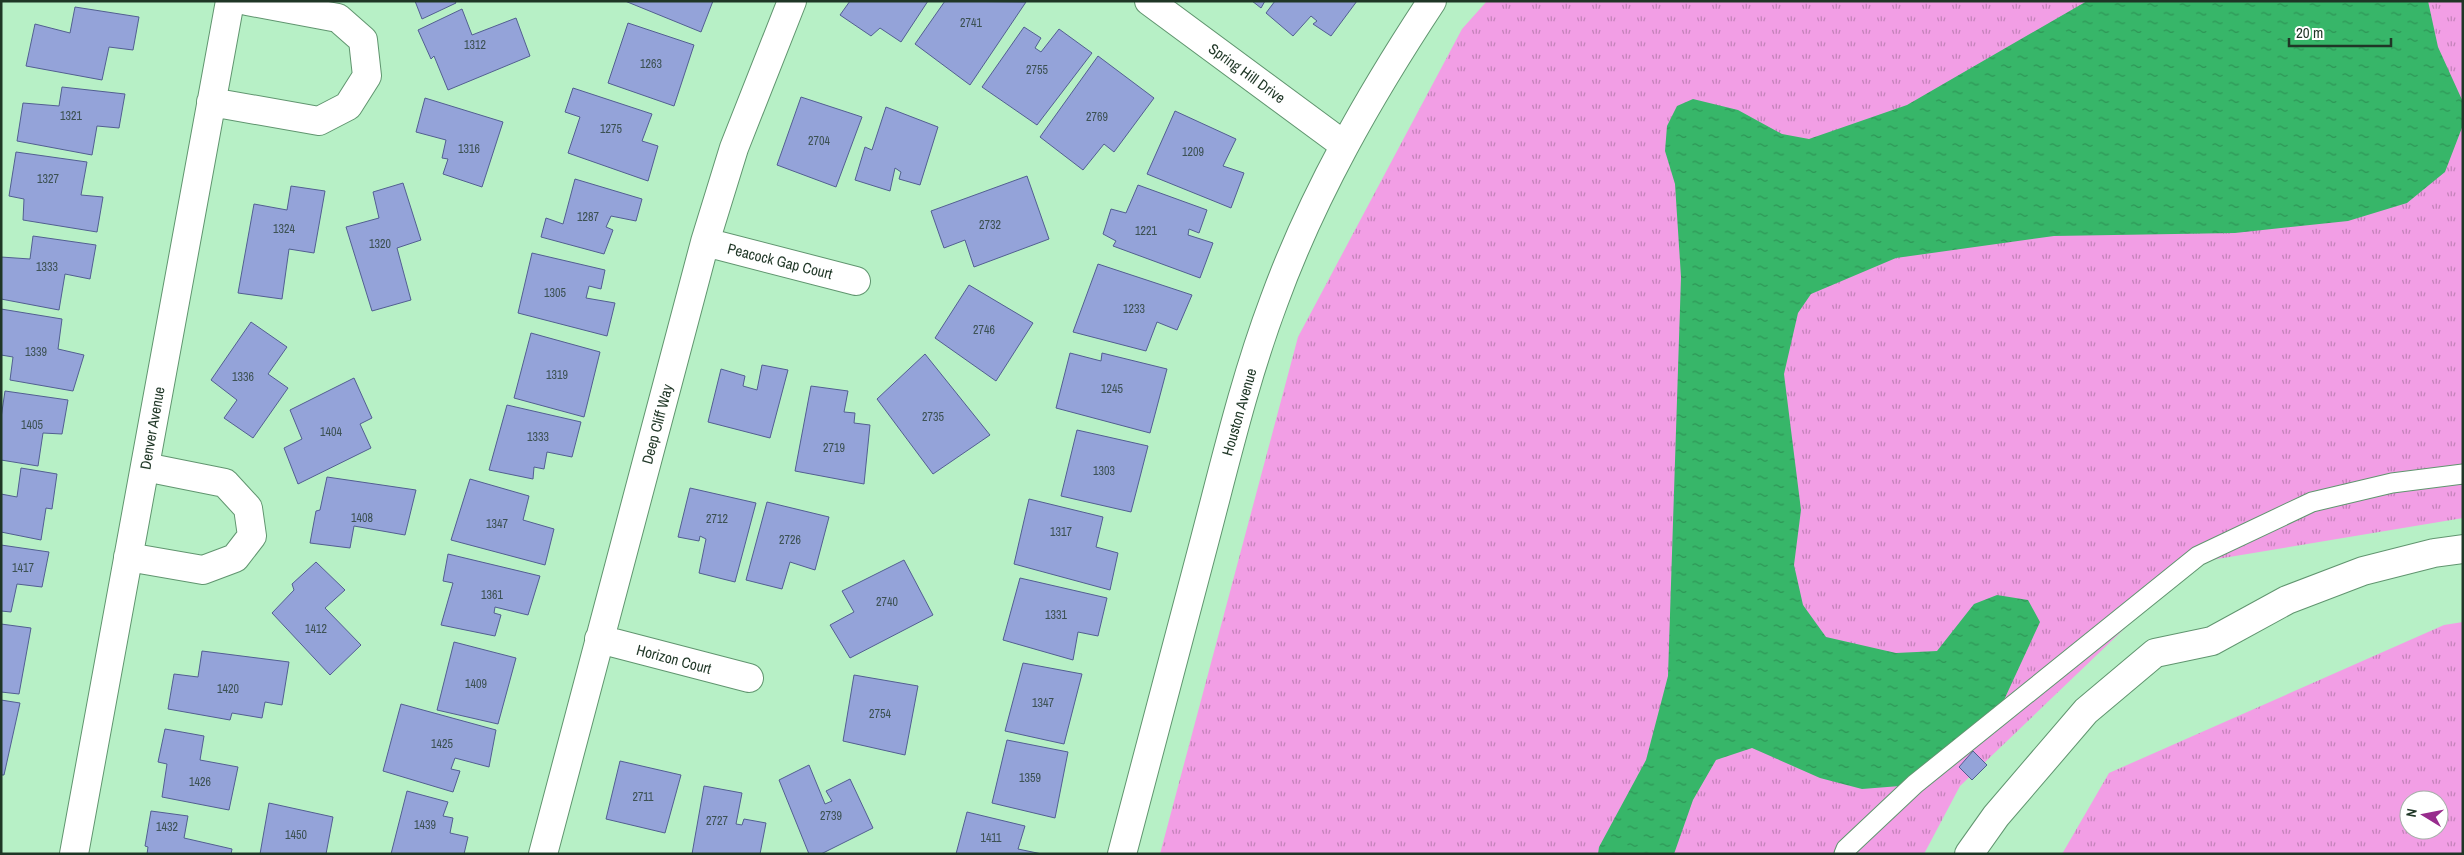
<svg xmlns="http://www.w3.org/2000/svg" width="2464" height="855" font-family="'Archivo Narrow',sans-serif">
<defs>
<pattern id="grass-tufts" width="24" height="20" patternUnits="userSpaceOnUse" patternTransform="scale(1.25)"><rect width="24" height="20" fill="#f29ee5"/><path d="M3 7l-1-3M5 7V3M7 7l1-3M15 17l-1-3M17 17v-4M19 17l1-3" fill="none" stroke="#c382b9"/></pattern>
<pattern id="water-ripples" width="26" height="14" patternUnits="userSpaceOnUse" patternTransform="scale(1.25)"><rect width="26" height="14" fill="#37b669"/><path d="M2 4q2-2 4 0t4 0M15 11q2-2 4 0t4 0" fill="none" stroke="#2e9556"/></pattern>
</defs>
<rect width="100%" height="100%" fill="#b7f0c6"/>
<!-- grass -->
<path fill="url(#grass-tufts)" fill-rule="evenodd" d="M1487,1H2463V518L2193,563L1960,786L1924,854H1160L1298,337L1462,29Z
M2463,622V854H2062L2109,773L2444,625ZM2409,800H2439V830H2409Z"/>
<!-- water -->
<path fill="url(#water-ripples)" d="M2087,1H2428L2438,47L2463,102V125L2445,172L2407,203L2348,221L2235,233L2054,236L1896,258L1811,294L1798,313L1784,374L1801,510L1794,565L1803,605L1826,637L1896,653L1937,651L1974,604L1997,595L2028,600L2040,622L2004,700L1900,786L1862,789L1820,778L1752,748L1716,760L1693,800L1674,854H1598L1599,847L1646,760L1668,676L1681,277L1675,184L1665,151L1667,126L1677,106L1693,99L1738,110L1782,134L1809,139L1907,105Z"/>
<!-- building -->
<path fill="#94a3d9" stroke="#525f91" d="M415,1H455L456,3L422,19Z
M625,1H713L701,32Z
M850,1H928L901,42L880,28L871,36L840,15Z
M945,1L1026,2L970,85L915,44Z
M1252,1H1265L1261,8Z
M1275,1H1357L1331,36L1313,24L1317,21L1311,16L1293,36L1266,13Z
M75,7L139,17L133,50L109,47L102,80L26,66L35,24L70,33Z
M462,9L472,35L516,18L530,56L448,90L434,56L431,59L418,30Z
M628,23L694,45L674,106L608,83Z
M1024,27L1041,38L1035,48L1041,52L1059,29L1092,53L1037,125L982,87Z
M1098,56L1154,98L1114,152L1104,144L1083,170L1040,137Z
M62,87L125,94L119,128L97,126L92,155L17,141L23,103L59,106Z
M573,88L652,114L642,141L658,146L648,181L568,153L580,117L565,112Z
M801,97L862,117L836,187L777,165Z
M425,98L503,122L482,187L443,174L448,159L442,158L446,140L416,132Z
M886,107L938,127L920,185L899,179L901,172L895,168L890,191L855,180L865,147L872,150Z
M1175,111L1236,139L1223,166L1244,173L1231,208L1147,174Z
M16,152L87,162L81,195L103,197L97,232L23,220L24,199L9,196Z
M1027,176L1049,239L974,267L965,240L944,248L931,211Z
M575,179L642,199L636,221L611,216L606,227L613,230L604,254L541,237L546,218L563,224Z
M403,183L421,240L397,248L411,300L372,311L346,227L379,218L373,192Z
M1138,185L1207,210L1199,233L1189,229L1188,235L1213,243L1200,278L1113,246L1116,241L1103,234L1111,209L1126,213Z
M291,186L325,191L314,253L289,249L282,299L238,293L254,204L287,210Z
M33,236L96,245L90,279L65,274L59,310L1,299V257L30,259Z
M532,253L605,270L601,289L589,286L586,298L615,303L607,336L518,313Z
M1098,264L1192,295L1177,330L1157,322L1146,351L1073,332Z
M969,285L1033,323L996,381L935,338Z
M1,309L62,319L58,349L84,355L73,391L10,380L13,357L1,355Z
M251,322L287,347L268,374L288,388L253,438L224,418L237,400L211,380Z
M531,333L600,352L584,417L514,398Z
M1070,353L1101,361L1102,353L1167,369L1150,433L1056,408Z
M925,354L990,435L933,474L877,399Z
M762,365L788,370L770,438L708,422L721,369L745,376L743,386L757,390Z
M354,378L372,418L360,424L371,448L298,484L284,448L302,439L290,410Z
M811,386L848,391L844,412L855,413L854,423L870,425L864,484L795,471Z
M5,391L68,400L62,434L43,433L38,466L1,460V418Z
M507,405L581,422L572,457L547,452L544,469L534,467L533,479L489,470Z
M1077,430L1148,446L1131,512L1061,496Z
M21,468L57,474L52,509L46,508L41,540L1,532V494L17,497Z
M327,477L416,490L405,535L354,526L350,548L310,543L316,511L320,510Z
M470,479L529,496L523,520L554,529L545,565L451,540Z
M690,488L756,503L735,582L699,573L706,539L700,536L699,541L678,537Z
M1029,499L1103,517L1096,547L1118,553L1110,590L1014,564Z
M767,502L829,517L815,570L790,562L782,589L746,580Z
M1,545L49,552L42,587L17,584L11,612L1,611Z
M448,554L540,576L528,615L495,607L494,613L501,615L495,636L441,625L453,583L443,581Z
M904,560L933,615L850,658L830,625L854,612L842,591Z
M316,562L345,590L325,608L361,645L330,675L272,613L294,590L292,584Z
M1020,578L1107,598L1098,636L1078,632L1073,660L1003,640Z
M1,624L31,628L19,694L1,692Z
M454,642L516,658L498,724L437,710Z
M202,651L289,662L282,705L265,702L262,718L232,713L230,720L168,709L174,674L198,677Z
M1023,663L1082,674L1064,744L1005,731Z
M854,675L918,686L905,755L843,741Z
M1,700L20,703L4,775H1Z
M401,704L496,730L489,767L455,758L451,769L460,771L453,792L383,771Z
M165,729L204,736L200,760L238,767L229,810L162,797L167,764L158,762Z
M1007,740L1068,752L1055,818L992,803Z
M1973,751L1987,765L1972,780L1959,767Z
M620,761L681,775L665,833L606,819Z
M809,765L825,804L832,801L826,791L850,779L873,828L821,854H809L779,780Z
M704,786L742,793L736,824L742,825L744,819L766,823L760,854H692Z
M407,791L448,802L443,816L453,818L450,833L468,837L464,854H391Z
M269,803L333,817L326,854H260Z
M151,811L188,816L184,838L232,849L231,854H147L148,847L145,846Z
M967,812L1025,826L1018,849L1042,854H956Z"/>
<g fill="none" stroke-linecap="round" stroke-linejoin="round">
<!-- lane casing -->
<g stroke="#60956f" stroke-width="21">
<path id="lane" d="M1844,854L1846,849L1915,784L2198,556L2312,502L2392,483L2463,474"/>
</g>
<!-- street casing -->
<g stroke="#60956f" stroke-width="30">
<path id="street" d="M1149,1L1344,145
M211,102L319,121L348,106L367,76L363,40L338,18L247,1
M705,242L856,281
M128,557L203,570L235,558L252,536L248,508L225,483L145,467
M599,639L749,678
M74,854L230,1
M543,854L705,242L734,148L792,1
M1122,854C1149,749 1177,644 1205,539C1226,459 1245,378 1274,301C1313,194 1370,95 1432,1
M1969,854L1996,816L2086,711L2155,653L2212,641L2287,600L2363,571L2434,553L2463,549"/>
</g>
<!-- lane -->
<use href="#lane" stroke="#fff" stroke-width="19"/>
<!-- street -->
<use href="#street" stroke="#fff" stroke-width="28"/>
</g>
<g text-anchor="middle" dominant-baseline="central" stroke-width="5" stroke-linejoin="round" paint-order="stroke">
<!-- number labels -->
<g font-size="12" fill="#3c5153">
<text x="971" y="23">2741</text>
<text x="475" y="45">1312</text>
<text x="651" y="64">1263</text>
<text x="1037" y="70">2755</text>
<text x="71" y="116">1321</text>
<text x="1097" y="117">2769</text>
<text x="611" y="129">1275</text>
<text x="819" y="141">2704</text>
<text x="469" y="149">1316</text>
<text x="1193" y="152">1209</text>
<text x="48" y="179">1327</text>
<text x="588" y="217">1287</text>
<text x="990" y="225">2732</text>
<text x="284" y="229">1324</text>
<text x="1146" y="231">1221</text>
<text x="380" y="244">1320</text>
<text x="47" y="267">1333</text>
<text x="555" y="293">1305</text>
<text x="1134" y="309">1233</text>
<text x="984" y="330">2746</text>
<text x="36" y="352">1339</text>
<text x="557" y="375">1319</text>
<text x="243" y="377">1336</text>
<text x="1112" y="389">1245</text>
<text x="933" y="417">2735</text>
<text x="32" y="425">1405</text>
<text x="331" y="432">1404</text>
<text x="538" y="437">1333</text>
<text x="834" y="448">2719</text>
<text x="1104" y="471">1303</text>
<text x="362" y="518">1408</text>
<text x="717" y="519">2712</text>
<text x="497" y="524">1347</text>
<text x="1061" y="532">1317</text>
<text x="790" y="540">2726</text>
<text x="23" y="568">1417</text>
<text x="492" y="595">1361</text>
<text x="887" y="602">2740</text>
<text x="1056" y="615">1331</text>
<text x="316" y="629">1412</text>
<text x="476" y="684">1409</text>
<text x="228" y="689">1420</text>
<text x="1043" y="703">1347</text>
<text x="880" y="714">2754</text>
<text x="442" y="744">1425</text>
<text x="1030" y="778">1359</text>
<text x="200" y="782">1426</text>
<text x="643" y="797">2711</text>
<text x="831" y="816">2739</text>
<text x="717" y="821">2727</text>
<text x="425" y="825">1439</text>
<text x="167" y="827">1432</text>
<text x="296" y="835">1450</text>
<text x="991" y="838">1411</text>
</g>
<!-- street labels -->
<g font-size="15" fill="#1f3626" stroke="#fff">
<text transform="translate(1247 73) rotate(36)">Spring Hill Drive</text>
<text transform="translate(780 261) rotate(14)">Peacock Gap Court</text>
<text transform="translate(1239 412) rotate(-74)">Houston Avenue</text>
<text transform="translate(657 424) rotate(-75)">Deep Cliff Way</text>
<text transform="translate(152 428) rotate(-80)">Denver Avenue</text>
<text transform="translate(674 659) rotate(15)">Horizon Court</text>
</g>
</g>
<!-- border -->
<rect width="2464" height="855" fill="none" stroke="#1f3626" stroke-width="5"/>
<!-- north arrow -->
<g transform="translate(2424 815) rotate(280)"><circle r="24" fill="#ffffff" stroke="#a5afa8"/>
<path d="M0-4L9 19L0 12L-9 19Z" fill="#982c8d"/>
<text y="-8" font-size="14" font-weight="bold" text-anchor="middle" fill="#1f3626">N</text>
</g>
<!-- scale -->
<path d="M2289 38v8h102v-8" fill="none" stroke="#1f3626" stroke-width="2.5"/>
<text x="2296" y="38" font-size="15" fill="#1f3626" stroke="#ffffff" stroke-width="4" paint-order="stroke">20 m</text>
</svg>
